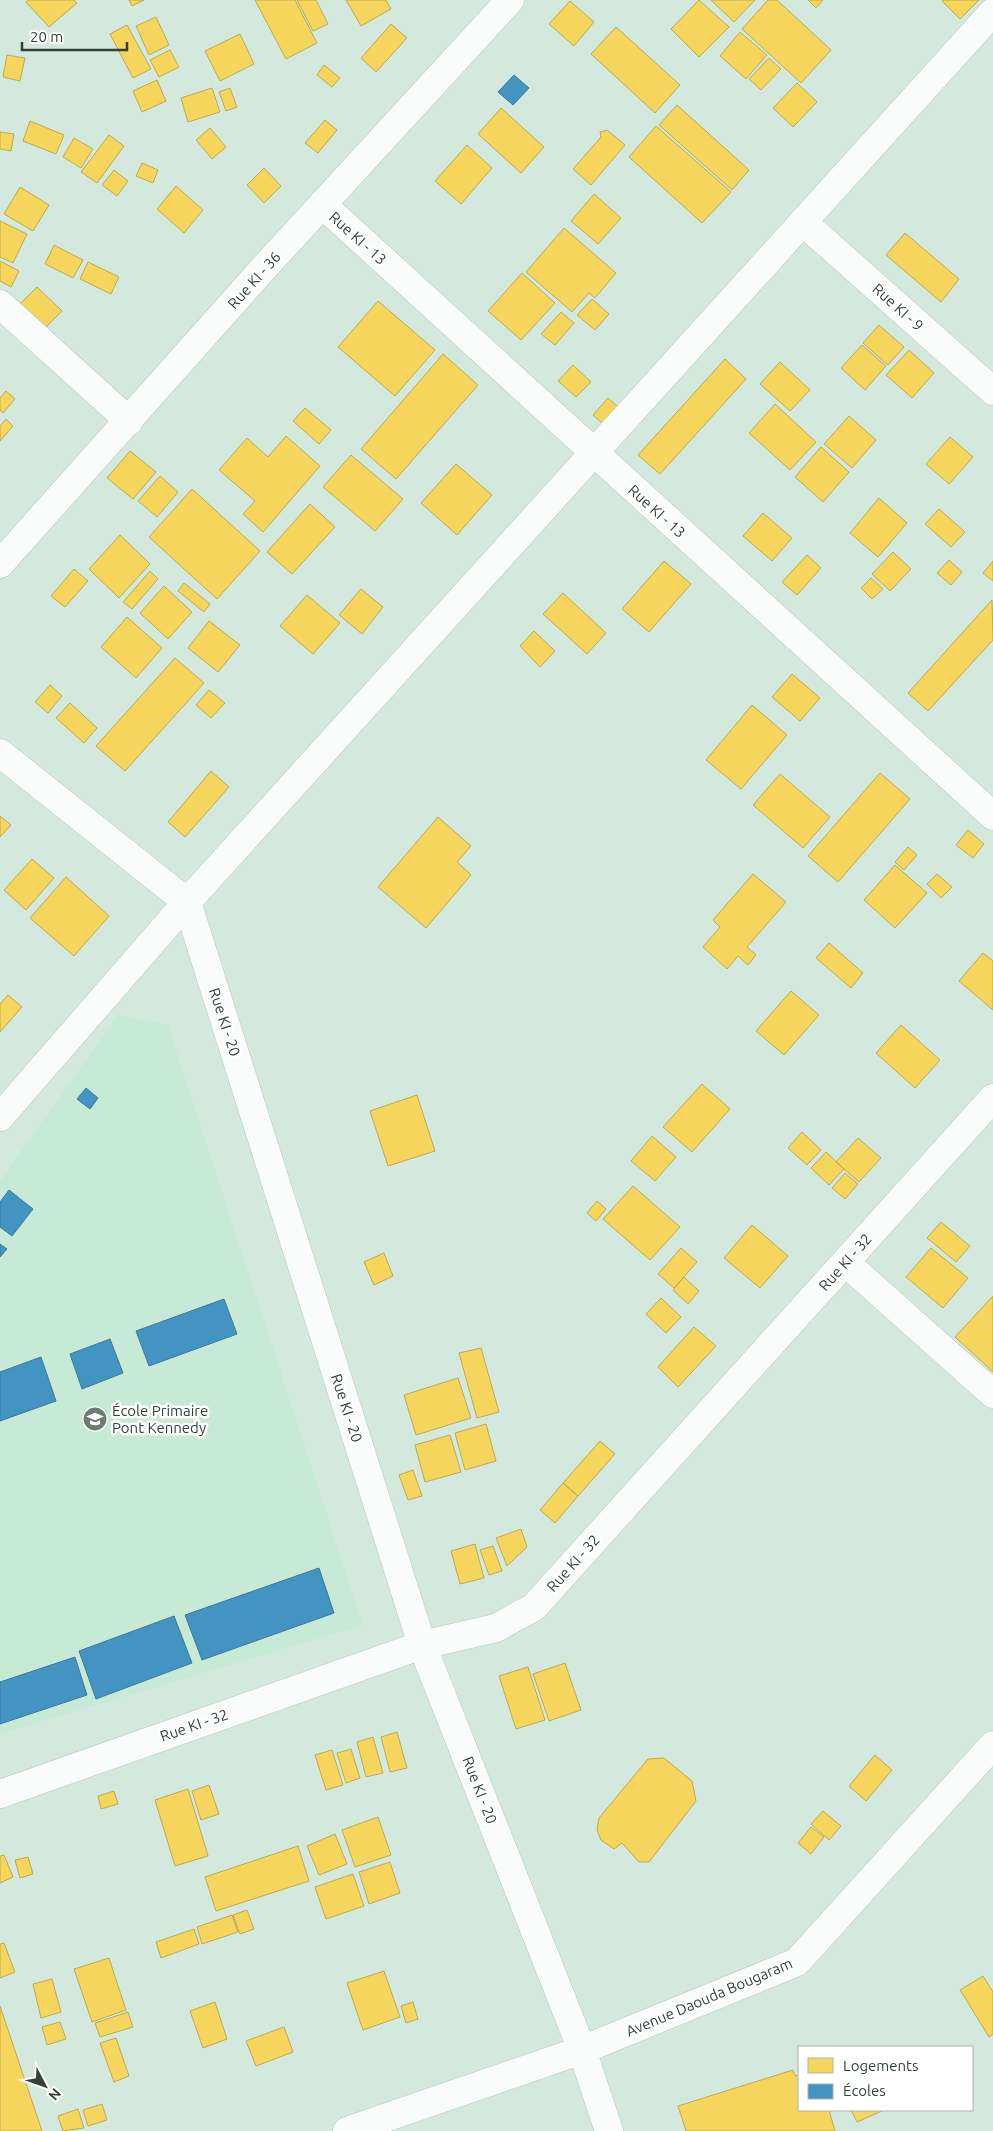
<svg xmlns="http://www.w3.org/2000/svg" width="993" height="2131" viewBox="0 0 993 2131" font-family="Ubuntu,sans-serif">
<rect width="100%" height="100%" fill="#d4e9de"/>
<path fill="#c7ead7" d="M118 1015 168 1025 363 1625 0 1734V1181Z"/>
<path fill="#f6d55c" stroke="#bba952" d="M29 0H74L77 3 49 27 26 2Z
M129 0H144L132 6Z
M255 0H295L317 43 286 59Z
M297 0H316L328 24 313 31Z
M346 0H386L391 9 361 26Z
M699 0 729 27 699 57 671 29Z
M711 0H755L734 22Z
M768 0H777L831 50 801 83 742 29Z
M808 0H823L816 8Z
M943 0H979L960 19 942 1Z
M570 1 594 22 574 46 549 24Z
M156 17 169 45 149 55 136 26Z
M391 24 407 38 376 72 361 58Z
M127 25 151 69 133 78 110 34Z
M616 27 680 85 655 113 591 54Z
M740 32 767 55 746 79 720 56Z
M240 34 254 64 220 81 205 51Z
M170 50 179 67 159 77 150 60Z
M7 55 25 58 20 81 3 77Z
M769 58 781 69 761 90 749 79Z
M324 65 340 78 332 87 317 75Z
M157 80 166 101 142 112 133 91Z
M797 83 817 102 793 127 773 108Z
M212 88 220 112 188 122 181 98Z
M230 88 237 107 226 111 219 92Z
M677 105 749 170 732 190 659 125Z
M501 108 544 147 521 173 478 134Z
M325 120 337 130 318 153 305 143Z
M30 121 64 135 56 154 23 141Z
M656 126 731 192 702 223 629 157Z
M210 128 226 147 212 159 196 140Z
M607 130 625 145 591 185 573 169 601 137 600 132Z
M0 132 14 134 11 151 0 149Z
M109 135 124 146 97 183 81 172Z
M74 138 93 149 81 168 63 157Z
M467 145 492 168 461 204 435 181Z
M142 163 158 170 153 183 136 176Z
M264 168 281 186 264 203 247 185Z
M114 170 128 181 117 196 102 185Z
M176 186 203 210 184 233 157 209Z
M20 187 49 205 33 231 4 214Z
M594 194 621 218 598 244 571 221Z
M0 221 27 234 13 263 0 257Z
M564 228 616 273 595 298 589 293 572 312 526 272Z
M905 233 959 279 941 302 886 255Z
M54 245 83 260 73 278 45 264Z
M0 261 19 271 11 287 0 281Z
M88 262 119 277 111 294 80 279Z
M522 273 555 303 521 340 488 311Z
M37 287 62 311 44 329 20 304Z
M592 299 609 314 595 330 577 315Z
M378 301 435 350 395 396 338 347Z
M561 312 574 323 555 345 541 334Z
M879 325 904 347 888 365 863 343Z
M862 345 886 366 865 390 841 368Z
M909 350 934 373 912 398 886 375Z
M443 354 478 385 396 479 361 449Z
M725 359 746 379 660 474 638 455Z
M780 362 810 390 790 411 760 384Z
M573 365 591 382 576 397 558 381Z
M6 391 15 399 3 413 0 410V398Z
M608 398 620 409 605 426 593 415Z
M775 404 816 442 790 470 749 433Z
M305 408 331 430 319 444 293 421Z
M849 416 876 440 852 468 824 444Z
M6 419 13 426 0 441V426Z
M286 436 320 466 263 532 243 514 255 501 219 470 247 438 268 457Z
M950 437 973 457 949 484 926 464Z
M821 447 849 472 823 502 795 477Z
M130 451 156 472 133 499 107 478Z
M351 455 403 499 375 531 323 487Z
M456 464 492 495 457 535 421 503Z
M160 476 178 492 157 517 138 501Z
M192 489 260 551 217 599 149 537Z
M879 498 907 523 878 557 850 533Z
M310 504 335 527 292 574 267 552Z
M939 509 965 532 951 547 925 524Z
M763 513 792 538 772 561 743 536Z
M120 535 150 564 119 598 89 569Z
M893 552 911 569 890 591 872 574Z
M807 555 821 568 797 595 782 582Z
M949 560 962 572 951 585 937 573Z
M664 561 691 584 649 632 622 609Z
M993 561V581L983 573Z
M74 569 88 581 65 607 51 596Z
M150 571 158 579 132 609 123 602Z
M871 578 883 589 872 599 861 588Z
M184 583 210 604 204 612 178 591Z
M164 586 192 612 168 639 140 613Z
M361 589 383 607 362 634 339 615Z
M563 593 606 633 587 654 543 614Z
M307 595 340 623 313 654 280 626Z
M992 600 993 640 928 711 908 693Z
M127 617 162 648 136 678 101 647Z
M209 621 240 645 218 672 188 648Z
M534 631 555 651 540 667 520 646Z
M175 658 204 683 125 771 96 746Z
M792 674 820 698 800 721 772 697Z
M50 685 62 696 48 713 35 702Z
M209 690 225 703 211 718 196 705Z
M70 703 97 728 84 743 56 718Z
M752 705 787 735 741 789 706 760Z
M211 771 229 787 185 837 168 822Z
M880 773 910 799 838 882 808 856Z
M780 774 830 817 803 848 753 805Z
M0 816 11 825 0 837Z
M438 817 471 846 457 862 471 875 426 928 378 887Z
M968 830 984 844 973 858 956 845Z
M908 847 917 855 904 870 895 862Z
M32 859 54 878 26 910 4 890Z
M895 865 927 893 895 928 864 900Z
M753 874 786 902 747 947 756 955 748 965 738 956 727 969 703 947 720 927 713 920Z
M937 874 952 887 941 898 927 884Z
M66 877 109 916 74 956 30 918Z
M829 943 863 973 851 988 816 958Z
M983 953 993 961V1010L959 981Z
M791 991 819 1015 784 1055 756 1031Z
M8 995 22 1007 0 1032V1004Z
M901 1025 940 1060 915 1088 876 1053Z
M702 1084 730 1109 692 1152 663 1127Z
M417 1095 435 1151 388 1166 370 1111Z
M802 1132 821 1150 807 1165 788 1148Z
M652 1136 676 1157 655 1181 631 1161Z
M858 1138 881 1158 859 1182 836 1162Z
M826 1152 844 1169 829 1185 811 1168Z
M845 1173 858 1184 845 1199 832 1188Z
M633 1186 680 1227 650 1260 603 1219Z
M597 1201 606 1209 596 1221 587 1213Z
M941 1222 970 1246 956 1262 927 1238Z
M752 1225 788 1256 760 1288 724 1258Z
M681 1248 697 1262 674 1288 658 1274Z
M931 1248 968 1278 943 1308 906 1277Z
M384 1253 393 1276 374 1285 364 1262Z
M684 1277 699 1291 688 1304 673 1290Z
M993 1296V1372L955 1337Z
M661 1298 681 1317 666 1333 646 1314Z
M694 1327 716 1346 678 1387 658 1367Z
M481 1348 499 1412 477 1418 459 1353Z
M458 1378 471 1418 416 1435 404 1395Z
M486 1424 496 1461 465 1470 455 1433Z
M450 1435 461 1472 425 1482 415 1445Z
M600 1441 615 1454 578 1496 563 1483Z
M413 1470 422 1496 408 1500 399 1475Z
M563 1483 578 1496 555 1523 540 1510Z
M521 1529 527 1547 507 1566 496 1538Z
M475 1544 484 1578 460 1584 451 1551Z
M493 1546 502 1571 489 1575 480 1550Z
M565 1663 581 1710 549 1721 533 1674Z
M528 1667 545 1720 516 1729 499 1676Z
M397 1732 407 1768 390 1772 381 1737Z
M373 1737 383 1773 366 1777 357 1742Z
M351 1749 360 1778 346 1783 337 1753Z
M332 1750 343 1785 326 1790 315 1755Z
M875 1755 892 1770 866 1801 849 1786Z
M664 1758 692 1781 696 1801 649 1862H639L622 1843 614 1849 601 1840 597 1830 599 1818 648 1759Z
M209 1785 219 1814 201 1820 192 1791Z
M188 1789 208 1856 175 1866 155 1800Z
M114 1791 118 1804 101 1809 98 1796Z
M823 1811 841 1826 829 1840 811 1824Z
M378 1817 391 1855 355 1867 342 1830Z
M811 1827 824 1837 811 1854 798 1843Z
M335 1834 347 1864 319 1875 307 1846Z
M298 1846 309 1881 216 1911 205 1877Z
M4 1855 13 1877 0 1883V1856Z
M28 1857 33 1874 20 1878 15 1860Z
M390 1862 400 1893 369 1904 359 1872Z
M353 1874 364 1906 326 1919 315 1887Z
M247 1910 254 1929 240 1934 233 1915Z
M232 1915 238 1932 202 1944 197 1927Z
M194 1929 199 1944 161 1958 156 1942Z
M4 1943 15 1972 0 1978V1944Z
M109 1958 126 2010 92 2022 74 1969Z
M384 1971 400 2017 363 2030 347 1983Z
M983 1976 993 1992V2034L989 2037 960 1990Z
M52 1979 61 2012 41 2018 33 1984Z
M215 2002 227 2039 203 2048 190 2011Z
M413 2002 418 2019 406 2023 401 2006Z
M0 2006 42 2131H0Z
M128 2012 133 2027 100 2037 95 2023Z
M60 2022 66 2039 47 2045 42 2027Z
M284 2027 293 2052 256 2066 246 2041Z
M116 2038 129 2076 114 2082 100 2043Z
M793 2070 795 2076 799 2075V2110H829L835 2131H686L678 2106Z
M102 2104 107 2120 88 2126 83 2110Z
M78 2109 84 2128 63 2131 58 2116Z
M851 2110H884L857 2122Z"/>
<path fill="#4393c3" stroke="#3e7a9a" d="M514 75 529 88 513 105 498 92Z
M86 1088 98 1098 90 1109 77 1099Z
M9 1190 33 1209 12 1236 0 1227V1202Z
M0 1244 7 1249 0 1257Z
M224 1299 237 1334 149 1366 136 1331Z
M110 1339 123 1373 82 1389 70 1354Z
M41 1357 56 1401 0 1421V1372Z
M319 1568 334 1613 202 1660 185 1615Z
M174 1616 192 1663 96 1699 79 1651Z
M75 1657 87 1695 0 1724V1682Z"/>
<g fill="none" stroke-linecap="round" stroke-linejoin="round">
<defs>
<path id="minor" d="M323 205 993 816
M803 222 993 391
M0 304 129 421
M0 564 262 270 510 0
M0 753 187 902 422 1645 582 2050 609 2131
M0 1117 187 902 993 12
M845 1262 993 1394
M0 1794 422 1645 496 1628 534 1607 993 1098
M347 2131 582 2050 797 1962 993 1745"/>
</defs>
<use href="#minor" stroke="#b6c6be" stroke-width="29"/>
<use href="#minor" stroke="#f9fcfa" stroke-width="28"/>
</g>
<defs>
<symbol id="school-disc" viewBox="-11 -11 22 22"><circle r="9.5" fill="#6b7c73" stroke="#fff"/><path d="M0-5L7-2L0 1L-7-2ZM-4 1L0 2.5L4 1V4Q0 6-4 4Z" fill="#fff"/></symbol>
</defs>
<g fill-rule="evenodd">
<use href="#school-disc" x="81" y="1405" width="28" height="28"/>
</g>
<g text-anchor="middle" dominant-baseline="central" stroke-width="5" stroke-linejoin="round" paint-order="stroke">
<g font-size="15" fill="#324139" stroke="#fff">
<text transform="translate(358 238) rotate(42)">Rue KI - 13</text>
<text transform="translate(254 280) rotate(-48)">Rue KI - 36</text>
<text transform="translate(898 307) rotate(42)">Rue KI - 9</text>
<text transform="translate(657 511) rotate(42)">Rue KI - 13</text>
<text transform="translate(225 1022) rotate(72)">Rue KI - 20</text>
<text transform="translate(845 1262) rotate(-48)">Rue KI - 32</text>
<text transform="translate(347 1408) rotate(72)">Rue KI - 20</text>
<text transform="translate(573 1563) rotate(-48)">Rue KI - 32</text>
<text transform="translate(194 1725) rotate(-19)">Rue KI - 32</text>
<text transform="translate(480 1790) rotate(69)">Rue KI - 20</text>
<text transform="translate(709 1997) rotate(-23)">Avenue Daouda Bougaram</text>
</g>
<g font-size="15" fill="#324139" stroke="#fff" text-anchor="start">
<text x="112" y="1410">École Primaire<tspan x="112" dy="17">Pont Kennedy</tspan></text>
</g>
</g>
<rect x="798" y="2046" width="175" height="65" fill="#ffffff" stroke="#adb3b0"/>
<rect x="808" y="2058" width="25" height="15" fill="#f6d55c" stroke="#adb3b0"/>
<text x="843" y="2071" font-size="15" fill="#324139">Logements</text>
<rect x="808" y="2084" width="25" height="15" fill="#4393c3" stroke="#adb3b0"/>
<text x="843" y="2096" font-size="15" fill="#324139">Écoles</text>
<g transform="translate(45 2086) rotate(131)" stroke="#ffffff" stroke-width="4" paint-order="stroke">
<path d="M0-4L9 19L0 12L-9 19Z" fill="#324139"/>
<text y="-8" font-size="14" font-weight="bold" text-anchor="middle" fill="#324139">N</text>
</g>
<path d="M22 42v8h105v-8" fill="none" stroke="#324139" stroke-width="2.5"/>
<text x="30" y="42" font-size="15" fill="#324139" stroke="#ffffff" stroke-width="4" paint-order="stroke">20 m</text>
</svg>
